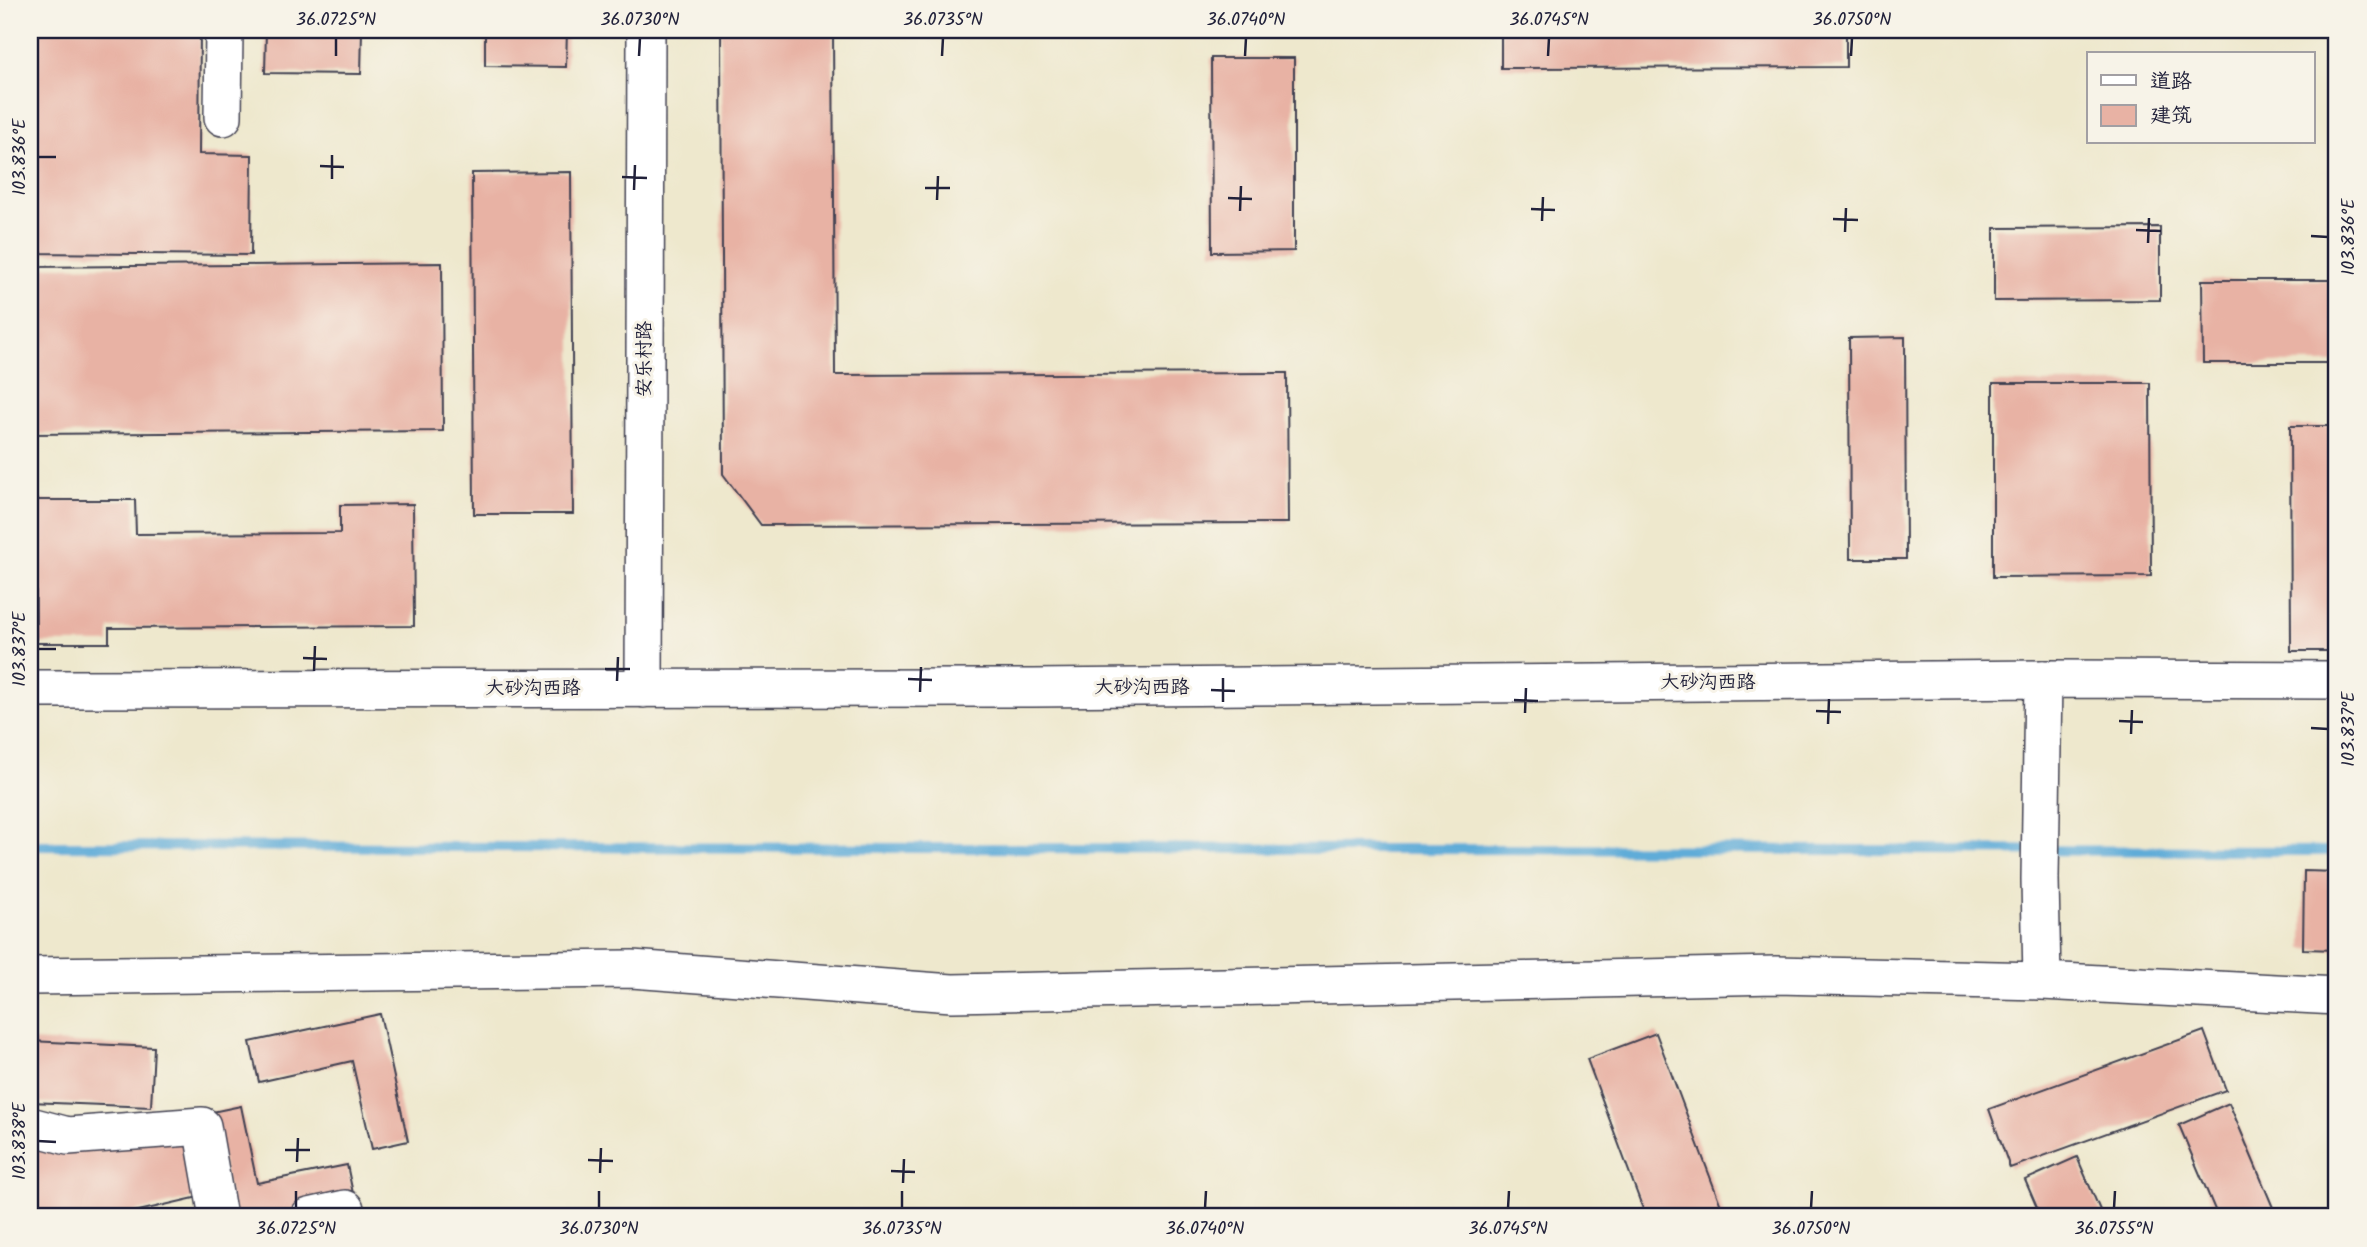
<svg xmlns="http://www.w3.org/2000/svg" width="2367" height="1247" viewBox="0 0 2367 1247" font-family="Kalam,'LXGW WenKai TC',sans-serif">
<rect width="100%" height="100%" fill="#f7f3e8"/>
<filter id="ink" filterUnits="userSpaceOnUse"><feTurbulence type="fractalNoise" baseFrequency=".0143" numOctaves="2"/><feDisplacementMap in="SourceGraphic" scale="14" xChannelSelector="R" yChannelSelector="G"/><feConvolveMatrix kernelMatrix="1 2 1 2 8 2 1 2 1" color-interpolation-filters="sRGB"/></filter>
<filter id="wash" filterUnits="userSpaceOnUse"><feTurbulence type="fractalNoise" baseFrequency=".00686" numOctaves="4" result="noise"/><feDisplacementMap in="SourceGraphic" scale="28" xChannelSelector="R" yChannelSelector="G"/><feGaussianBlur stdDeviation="1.57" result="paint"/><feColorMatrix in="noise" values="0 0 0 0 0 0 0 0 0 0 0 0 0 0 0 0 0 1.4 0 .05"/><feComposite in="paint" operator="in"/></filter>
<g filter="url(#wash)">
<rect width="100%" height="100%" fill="#eee8cd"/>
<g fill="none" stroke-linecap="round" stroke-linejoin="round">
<path stroke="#5eacd8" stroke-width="10" d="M30 846 2337 851"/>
</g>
<g id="blocks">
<path fill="#e8b2a4" d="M30 30H200L199 154 252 155 251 255 30 253Z
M266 30H362L361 74 265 73Z
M485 30H567L566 67 485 66Z
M721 30H833L835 375 1287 373 1288 523 761 525 723 474Z
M1501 30H1846V67L1501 68Z
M1211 58H1294V251L1212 252Z
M571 172 573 514H474L472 173Z
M2160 227V300L1994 301V228Z
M442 263 443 431 30 434V267Z
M2202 280H2337V363H2203Z
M1905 337 1906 559H1850L1849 338Z
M1993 383H2150L2151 576 1993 577Z
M2290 426H2337V651H2291Z
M35 500H135L136 534 340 533V505L413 504 414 626 109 628V643H36Z
M2304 871 2337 872V950L2303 949Z
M380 1014 408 1141 372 1149 352 1061 259 1082 250 1042Z
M2204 1031 2226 1090 2010 1168 1989 1109Z
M1656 1033 1724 1214 1715 1217H1646L1587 1059Z
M30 1041 154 1047 151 1107 30 1102Z
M2229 1103 2277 1217H2218L2179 1125Z
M241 1106 257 1183 347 1165 354 1198 259 1217H234L212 1112Z
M191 1134 203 1196 113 1217H30V1137Z
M2077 1157 2103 1217H2041L2025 1180Z"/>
</g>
</g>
<g filter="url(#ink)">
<use href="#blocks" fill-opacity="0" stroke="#414051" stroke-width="2"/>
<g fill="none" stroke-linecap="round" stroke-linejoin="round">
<defs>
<path id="minor" d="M223 117 224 30
M30 689 1033 688 2043 679 2337 680
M644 689 646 30
M30 976 632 969 952 993 1776 975 2042 981 2337 996
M2042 981 2040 879 2043 679
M30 1126 68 1136 202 1126 218 1217
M309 1217 345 1209 347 1217"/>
</defs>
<use href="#minor" stroke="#414051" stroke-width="40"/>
<use href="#minor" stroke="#fff" stroke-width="37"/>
</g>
</g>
<path fill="none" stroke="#22223b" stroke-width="2.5" d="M336 56V38M639 56 640 38M942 56 943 38M1245 56 1246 38M1548 56 1549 38M1851 56 1852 38M38 157H56M320 166 344 167M622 177 647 178M332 179V155M925 188H950M634 190 635 165M1228 198 1252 199M937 200 938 176M1531 209 1555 210M1240 211 1241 186M1833 219 1858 220M1542 221 1543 197M2136 230 2161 231M1845 232 1846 208M2311 236 2328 237M2148 243 2149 218M38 649H56M303 658 327 659M605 669H630M314 671 315 646M908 679 932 680M617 681 618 657M1211 690 1235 691M920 692 921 667M1514 700 1538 701M1223 702V678M1816 711 1841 712M1525 713 1526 688M2119 721 2143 722M1828 724 1829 699M2311 728 2328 729M2131 734 2132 710M38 1141 56 1142M285 1150H310M588 1160 613 1161M297 1162 298 1138M891 1171 915 1172M600 1173 601 1148M903 1183 904 1159M296 1208V1191M599 1208V1191M902 1208V1191M1205 1208 1206 1191M1508 1208 1509 1191M1811 1208 1812 1191M2114 1208 2115 1191"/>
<g text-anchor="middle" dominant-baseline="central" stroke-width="6" stroke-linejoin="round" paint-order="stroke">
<g font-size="19" fill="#22223b" stroke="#f7f3e8">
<text transform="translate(645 359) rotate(-90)">安乐村路</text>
<text x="1708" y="683">大砂沟西路</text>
<text x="1142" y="688">大砂沟西路</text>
<text x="533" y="689">大砂沟西路</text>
</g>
</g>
<rect width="2367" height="1247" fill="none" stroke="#f7f3e8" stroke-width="77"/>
<rect x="2087" y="52" width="228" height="91" fill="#f7f3e8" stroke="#a29fa3" stroke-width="2"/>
<rect x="2101" y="75" width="35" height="10" fill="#ffffff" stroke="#a29fa3" stroke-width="2"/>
<text x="2150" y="88" font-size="21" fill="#22223b">道路</text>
<rect x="2101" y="105" width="35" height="21" fill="#e8b2a4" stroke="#a29fa3" stroke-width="2"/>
<text x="2150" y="122" font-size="21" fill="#22223b">建筑</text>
<rect x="38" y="38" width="2290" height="1170" fill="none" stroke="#22223b" stroke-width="2.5"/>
<g font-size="18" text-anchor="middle" fill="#22223b">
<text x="336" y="25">36.0725°N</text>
<text x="640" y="25">36.0730°N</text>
<text x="943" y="25">36.0735°N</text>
<text x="1246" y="25">36.0740°N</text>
<text x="1549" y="25">36.0745°N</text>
<text x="1852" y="25">36.0750°N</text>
<text transform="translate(19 157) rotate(-90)" y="6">103.836°E</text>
<text transform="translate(2348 237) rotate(-90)" y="6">103.836°E</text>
<text transform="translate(19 649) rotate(-90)" y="6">103.837°E</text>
<text transform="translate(2348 729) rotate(-90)" y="6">103.837°E</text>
<text transform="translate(19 1141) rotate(-90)" y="6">103.838°E</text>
<text x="296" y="1234">36.0725°N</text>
<text x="599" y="1234">36.0730°N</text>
<text x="902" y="1234">36.0735°N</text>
<text x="1205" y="1234">36.0740°N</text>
<text x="1508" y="1234">36.0745°N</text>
<text x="1811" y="1234">36.0750°N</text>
<text x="2114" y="1234">36.0755°N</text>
</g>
</svg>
